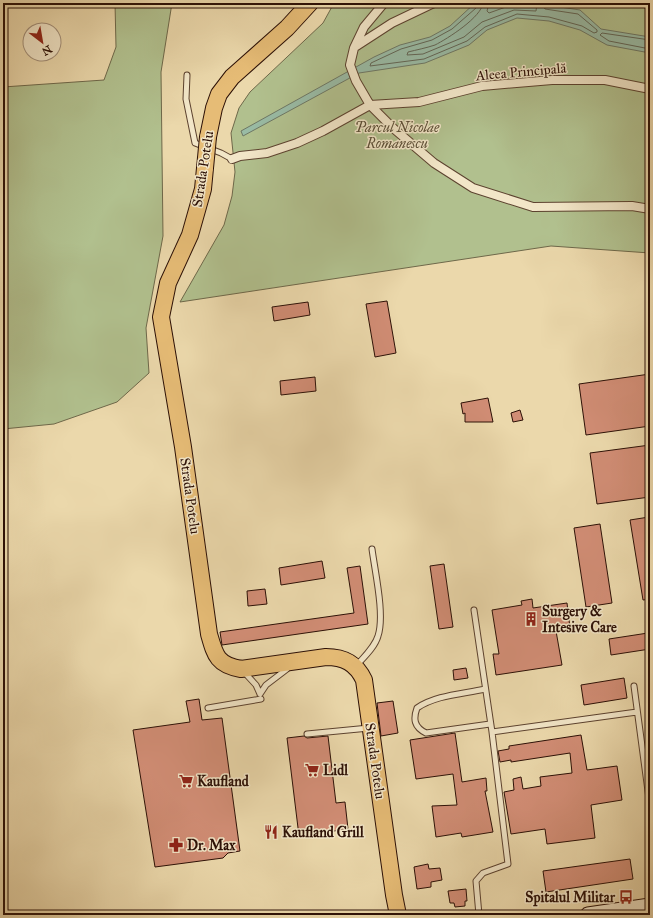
<svg xmlns="http://www.w3.org/2000/svg" width="653" height="918" viewBox="0 0 653 918" font-family="'IM FELL Great Primer',serif">
<rect width="100%" height="100%" fill="#ebd8ab"/>
<filter id="stains"><feTurbulence type="fractalNoise" baseFrequency=".005" numOctaves="4"/><feColorMatrix values="0 0 0 0 .2 0 0 0 0 .09 0 0 0 0 .02 0 0 0 .5 -.17"/></filter>
<radialGradient id="worn" r=".72"><stop offset=".6" stop-color="#630" stop-opacity="0"/><stop offset="1" stop-color="#630" stop-opacity=".3"/></radialGradient>
<path fill="#b1c08e" stroke="#6e684a" d="M115 3H172L161 72 163 236 146 328 149 373 117 402 54 424 3 429V87L104 80 116 47Z
M334 3H650V253L551 246 180 302 224 225 232 196 235 172 231 133 239 108 250 92 323 23Z"/>
<path fill="#99bba5" stroke="#6d7765" d="M475 3H534L580 10 601 29 650 37V53L607 45 580 30 549 21 517 18 487 30 469 45 425 63 359 73 243 136 241 131 374 57 400 45 430 37 450 26Z"/>
<g fill="none" stroke-linecap="round" stroke-linejoin="round">
<path stroke="#626656" stroke-width="1" d="M478 3 476 8 452 29 432 40 401 49 371 63 370 66 424 59 467 41 485 27 517 14 549 17 582 26 594 33 597 32V30L578 14 545 9 542 3
M483 3C482 17 447 39 435 45 426 48 416 50 408 52L407 55 423 54 464 37 482 22 514 10 536 11 537 3
M489 3 487 11 489 13 517 3
M650 40 602 33 600 35 609 41 650 49"/>
</g>
<path fill="#d18d75" stroke="#2c1006" d="M387 301 396 353 375 357 366 304Z
M308 302 310 315 274 321 272 307Z
M650 374V426L586 435 579 384Z
M315 377 316 391 281 395 280 381Z
M488 398 493 422H465V413L463 414 461 403Z
M520 410 523 420 513 422 511 413Z
M650 445V497L597 504 590 453Z
M649 517 650 599 643 600 630 520Z
M600 524 612 603 586 607 574 528Z
M322 561 325 578 281 585 279 568Z
M444 564 453 627 439 629 430 566Z
M360 566 368 624 222 645 220 632 354 613 347 568Z
M265 589 267 604 248 606 247 591Z
M532 599 533 608 567 603 570 628 556 631 562 665 496 675 493 654H499L492 610 522 605 521 601Z
M648 633 650 634V649L611 655 609 639Z
M466 668 468 678 454 680 453 670Z
M624 678 627 698 584 705 581 685Z
M199 699 202 720 222 718 240 851 228 853 223 858 155 867 133 730 190 722 186 701Z
M393 701 398 733 381 736 377 703Z
M455 733 462 782 486 778 487 791H485L493 832 462 837 461 833 436 837 432 806 457 805 453 774 416 779 410 740Z
M581 735 587 770 617 766 622 800 591 805 595 838 547 844 545 829 511 834 504 792 514 790 513 779 521 777 523 789 541 786 540 777 572 773 570 753 511 762V760L500 762 498 751 509 749V746Z
M304 736 307 738 328 736 336 803 345 802 348 829 299 836 287 738Z
M630 859 633 879 546 892 543 871Z
M428 864 429 869 440 868 442 880 431 882V887L417 889 414 867Z
M466 889 467 901H465V906L455 907 454 903H450L448 891Z"/>
<g fill="none" stroke-linecap="round" stroke-linejoin="round">
<defs>
<path id="service" d="M187 75 186 99 195 143 221 153 232 159
M474 610 492 732 508 864 483 873 476 881 479 915
M356 666C364 657 375 647 378 636 385 615 375 572 372 549
M244 672 256 685 260 694
M634 686 650 806
M485 689C463 694 436 695 417 708 413 719 414 727 426 733L490 724
M260 694 266 685 287 669
M208 708 261 699
M492 732 637 712
M307 734 369 728"/>
<path id="pedestrian" d="M384 3 364 27 354 48 350 65 356 81 370 105 393 128 434 163 473 188 533 207 632 206 650 209
M645 3 650 5
M355 47 392 23 434 3
M232 159 240 156 267 153 297 143 323 131 370 105 419 102 482 86 552 80H605L650 89"/>
<path id="secondary" d="M588 915 650 906"/>
<path id="primary" d="M208 137 214 108 219 94 232 77 287 28 310 3
M205 168 203 189 190 235 168 283 161 317 183 447 209 634C215 655 217 665 241 669L326 657C344 657 356 663 364 680L394 895 398 915"/>
</defs>
<use href="#service" stroke="#5c422f" stroke-width="7"/>
<use href="#pedestrian" stroke="#5c422f" stroke-width="10"/>
<use href="#secondary" stroke="#2c1006" stroke-width="17"/>
<use href="#primary" stroke="#2c1006" stroke-width="18"/>
<use href="#service" stroke="#f2e6c8" stroke-width="5"/>
<use href="#pedestrian" stroke="#f2e6c8" stroke-width="8"/>
<use href="#secondary" stroke="#f2e6c8" stroke-width="15"/>
<use href="#primary" stroke="#e6bc76" stroke-width="16"/>
<defs>
<path id="primary-bridge" d="M205 168 208 137"/>
</defs>
<use href="#primary-bridge" stroke="#2c1006" stroke-width="18" stroke-linecap="butt"/>
<use href="#primary-bridge" stroke="#e6bc76" stroke-width="16"/>
</g>
<defs>
<symbol id="building-bare" viewBox="-9 -9 18 18"><path d="M-4-6H4V6H1V3H-1V6H-4ZM-2.5-4.3h1.7v1.8h-1.7ZM.8-4.3h1.7v1.8H.8ZM-2.5-1h1.7V.8h-1.7ZM.8-1h1.7V.8H.8Z" fill="#8f2418" stroke="#f2e6c8" stroke-width="2.5" paint-order="stroke"/></symbol>
<symbol id="supermarket-bare" viewBox="-9 -9 18 18"><path d="M-6-5.5h2.5l.6 2H6L4.5 2H-2.5L-4.4-4H-6ZM-1.5 3.2a1.3 1.3 0 1 0 .1 0ZM3 3.2a1.3 1.3 0 1 0 .1 0Z" fill="#8f2418" stroke="#f2e6c8" stroke-width="2.5" paint-order="stroke"/></symbol>
<symbol id="restaurant-bare" viewBox="-9 -9 18 18"><path d="M-5-6h1v4h1v-4h1v4h1v-4h1v5L-1.5 .5V6h-2V.5L-5-1ZM5-6V6H3V1.5H1.5Q1.5-4 5-6Z" fill="#8f2418" stroke="#f2e6c8" stroke-width="2.5" paint-order="stroke"/></symbol>
<symbol id="pharmacy-bare" viewBox="-9 -9 18 18"><path d="M-2-6h4v4h4v4h-4v4h-4v-4h-4v-4h4Z" fill="#8f2418" stroke="#f2e6c8" stroke-width="2.5" paint-order="stroke"/></symbol>
<symbol id="bus-bare" viewBox="-9 -9 18 18"><path d="M-5-6H5V4H4V6H2V4H-2V6H-4V4H-5ZM-3.5-4V0h7V-4ZM-3.5 1.2v1.5H-2V1.2ZM2 1.2v1.5H3.5V1.2Z" fill="#8f2418" stroke="#f2e6c8" stroke-width="2.5" paint-order="stroke"/></symbol>
</defs>
<g fill-rule="evenodd">
<use href="#building-bare" x="521" y="609" width="20" height="20"/>
<use href="#supermarket-bare" x="302" y="760" width="20" height="20"/>
<use href="#supermarket-bare" x="176" y="771" width="20" height="20"/>
<use href="#restaurant-bare" x="261" y="822" width="20" height="20"/>
<use href="#pharmacy-bare" x="166" y="835" width="20" height="20"/>
<use href="#bus-bare" x="616" y="887" width="20" height="20"/>
</g>
<g text-anchor="middle" dominant-baseline="central" stroke-width="3" stroke-linejoin="round" paint-order="stroke">
<g font-size="14" fill="#2c1006" stroke="#f2e6c8">
<text transform="translate(521 72) rotate(-5)">Aleea Principală</text>
<text transform="translate(203 169) rotate(-81)">Strada Potelu</text>
<text transform="translate(190 496) rotate(82)">Strada Potelu</text>
<text transform="translate(375 761) rotate(82)">Strada Potelu</text>
</g>
<g font-size="14" font-style="italic" fill="#5b4e36" stroke="#f2e6c8">
<text x="397" y="127">Parcul Nicolae<tspan x="397" dy="16">Romanescu</tspan></text>
</g>
<g font-size="14" font-weight="bold" fill="#2c1006" stroke="#f2e6c8" text-anchor="start">
<text x="542" y="611">Surgery &amp;<tspan x="542" dy="16">Intesive Care</tspan></text>
<text x="323" y="770">Lidl</text>
<text x="197" y="781">Kaufland</text>
<text x="282" y="832">Kaufland Grill</text>
<text x="187" y="845">Dr. Max</text>
<text x="615" y="897" text-anchor="end">Spitalul Militar</text>
</g>
</g>
<rect width="653" height="918" fill="none" stroke="#ebd8ab" stroke-width="16"/>
<rect x="4" y="4" width="645" height="910" fill="none" stroke="#2c1006" stroke-width="2"/>
<rect x="8" y="8" width="637" height="902" fill="none" stroke="#2c1006"/>
<g transform="translate(42 42) rotate(149)"><circle r="19" fill="#f2e6c8" stroke="#a3907a"/>
<path d="M0-3L7 15L0 10L-7 15Z" fill="#8f2418"/>
<text y="-6" font-size="11" font-weight="bold" text-anchor="middle" fill="#2c1006">N</text>
</g>
<rect width="100%" height="100%" filter="url(#stains)"/>
<rect width="100%" height="100%" fill="url(#worn)"/>
</svg>
